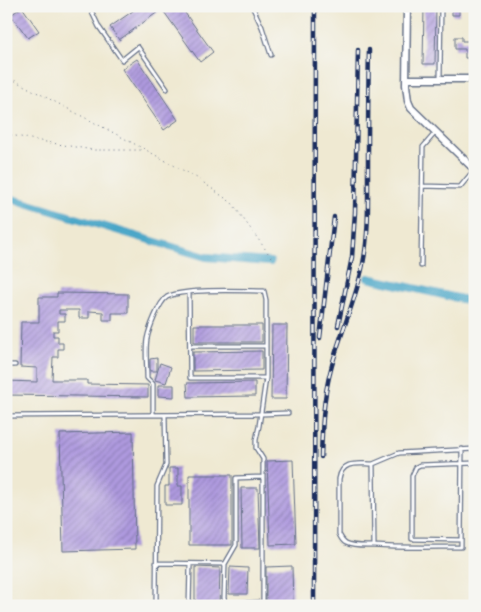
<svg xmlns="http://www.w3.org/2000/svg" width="481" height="612" viewBox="0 0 481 612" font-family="'Balsamiq Sans',sans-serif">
<defs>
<pattern id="building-hatch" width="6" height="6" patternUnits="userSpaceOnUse" patternTransform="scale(1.25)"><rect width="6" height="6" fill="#af9adf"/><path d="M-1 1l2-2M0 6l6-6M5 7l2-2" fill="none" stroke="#8e7eb8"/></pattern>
</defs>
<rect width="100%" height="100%" fill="#f6f6f2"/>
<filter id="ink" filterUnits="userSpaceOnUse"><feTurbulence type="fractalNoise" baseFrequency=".02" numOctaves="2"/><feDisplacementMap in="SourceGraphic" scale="10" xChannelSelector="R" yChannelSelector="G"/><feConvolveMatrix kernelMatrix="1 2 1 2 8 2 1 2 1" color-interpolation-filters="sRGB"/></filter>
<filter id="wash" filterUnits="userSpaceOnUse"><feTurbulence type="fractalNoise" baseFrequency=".0096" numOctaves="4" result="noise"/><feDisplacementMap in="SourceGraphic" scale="20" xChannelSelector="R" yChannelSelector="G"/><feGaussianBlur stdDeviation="1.12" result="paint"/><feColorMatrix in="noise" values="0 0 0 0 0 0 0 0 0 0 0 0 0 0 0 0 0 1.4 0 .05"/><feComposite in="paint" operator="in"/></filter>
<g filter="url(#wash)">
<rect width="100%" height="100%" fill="#efe9d2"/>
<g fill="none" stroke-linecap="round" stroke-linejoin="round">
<path stroke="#48a6c7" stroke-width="8" d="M6 197 206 257 270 262
M368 278 475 302"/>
</g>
<g id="blocks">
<path fill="url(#building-hatch)" d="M140 6H180L213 52 200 62 162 9 119 40 110 27Z
M424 6H436L435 64H423Z
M452 6H459V15H452Z
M22 7 39 31 28 38 11 15Z
M455 37H462V41H473V58H465V49H455Z
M137 59 178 120 164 130 122 69Z
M57 293 128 294V313H112V320H103V312L89 311V318H79V310H59V314H65V321H58V331H53V336H58V343H63V349H58V357H53L52 380H87V384L148 385V397L6 395V381L37 382V368L20 367 21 322H39V297H57Z
M194 325H262V342H194Z
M272 325H287L286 399H271Z
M262 351V370L193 371V352Z
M157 358V371H150V359Z
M160 363 171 367 166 383 155 380Z
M255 382V396L188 397 187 383Z
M158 385H174V397L158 396Z
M133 432 135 549 63 551 60 434Z
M293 460 296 544 270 545 267 461Z
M169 468H178V486H182V505H165V486H169Z
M189 475H232V545H189Z
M241 488H258L260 548H242Z
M292 566 293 606H266V567Z
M195 567 220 568 219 606H195Z
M230 567 248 568 247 594H229Z
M259 600V606H242L241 601Z"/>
</g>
</g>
<g filter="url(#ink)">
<use href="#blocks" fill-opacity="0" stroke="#657087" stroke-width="1"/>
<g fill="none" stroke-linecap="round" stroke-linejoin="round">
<defs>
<path id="lane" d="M89 6 99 27 122 60 138 47 167 89
M252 6 262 27 271 55
M440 78 441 6
M472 80V88L475 91
M422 186 460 187 474 170
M421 266 423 147 436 132
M189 292 190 378H266
M190 346H266
M6 365H15
M153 415V384L147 378C147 365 145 351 147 339 149 329 159 302 167 297 183 288 242 291 264 291L266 300V378L259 426 256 440V448L263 459V606
M6 416 261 414 288 413
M373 464 399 453 475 449
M461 540 412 539V476L416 467 420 465 475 463
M374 546 373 464C358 464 342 460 339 479V534C341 538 342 541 346 543 354 547 365 546 374 546 403 548 432 547 461 547L462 449
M156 563 225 564 224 598 226 606
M225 564 236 545V478L263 477
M156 606 157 486 166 465 165 415
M189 606 190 564"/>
<path id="street" d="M407 6 406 85 408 101 411 108 475 170
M406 79H475"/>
</defs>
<use href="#lane" stroke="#657087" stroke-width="5.5"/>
<use href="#street" stroke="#657087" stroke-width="9"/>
<path stroke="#657087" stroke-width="1" stroke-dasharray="1 4" stroke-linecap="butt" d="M6 76 146 150 197 178 232 203 271 257
M6 134 40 141 93 150H144"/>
<use href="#lane" stroke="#fff" stroke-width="3"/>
<use href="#street" stroke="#fff" stroke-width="6"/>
<defs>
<path id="rail" d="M338 326 352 257 355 212 358 50
M320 338 334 217
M321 457C322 428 323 398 331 369 340 334 356 300 363 264 369 234 368 203 368 173 368 132 368 91 369 50
M314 606 315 6"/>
</defs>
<use href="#rail" stroke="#1b2f5e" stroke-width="4.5"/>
<use href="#rail" stroke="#f6f6f2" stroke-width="2.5" stroke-dasharray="8" stroke-linecap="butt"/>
</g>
</g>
<rect width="481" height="612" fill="none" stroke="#f6f6f2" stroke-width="25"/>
</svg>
